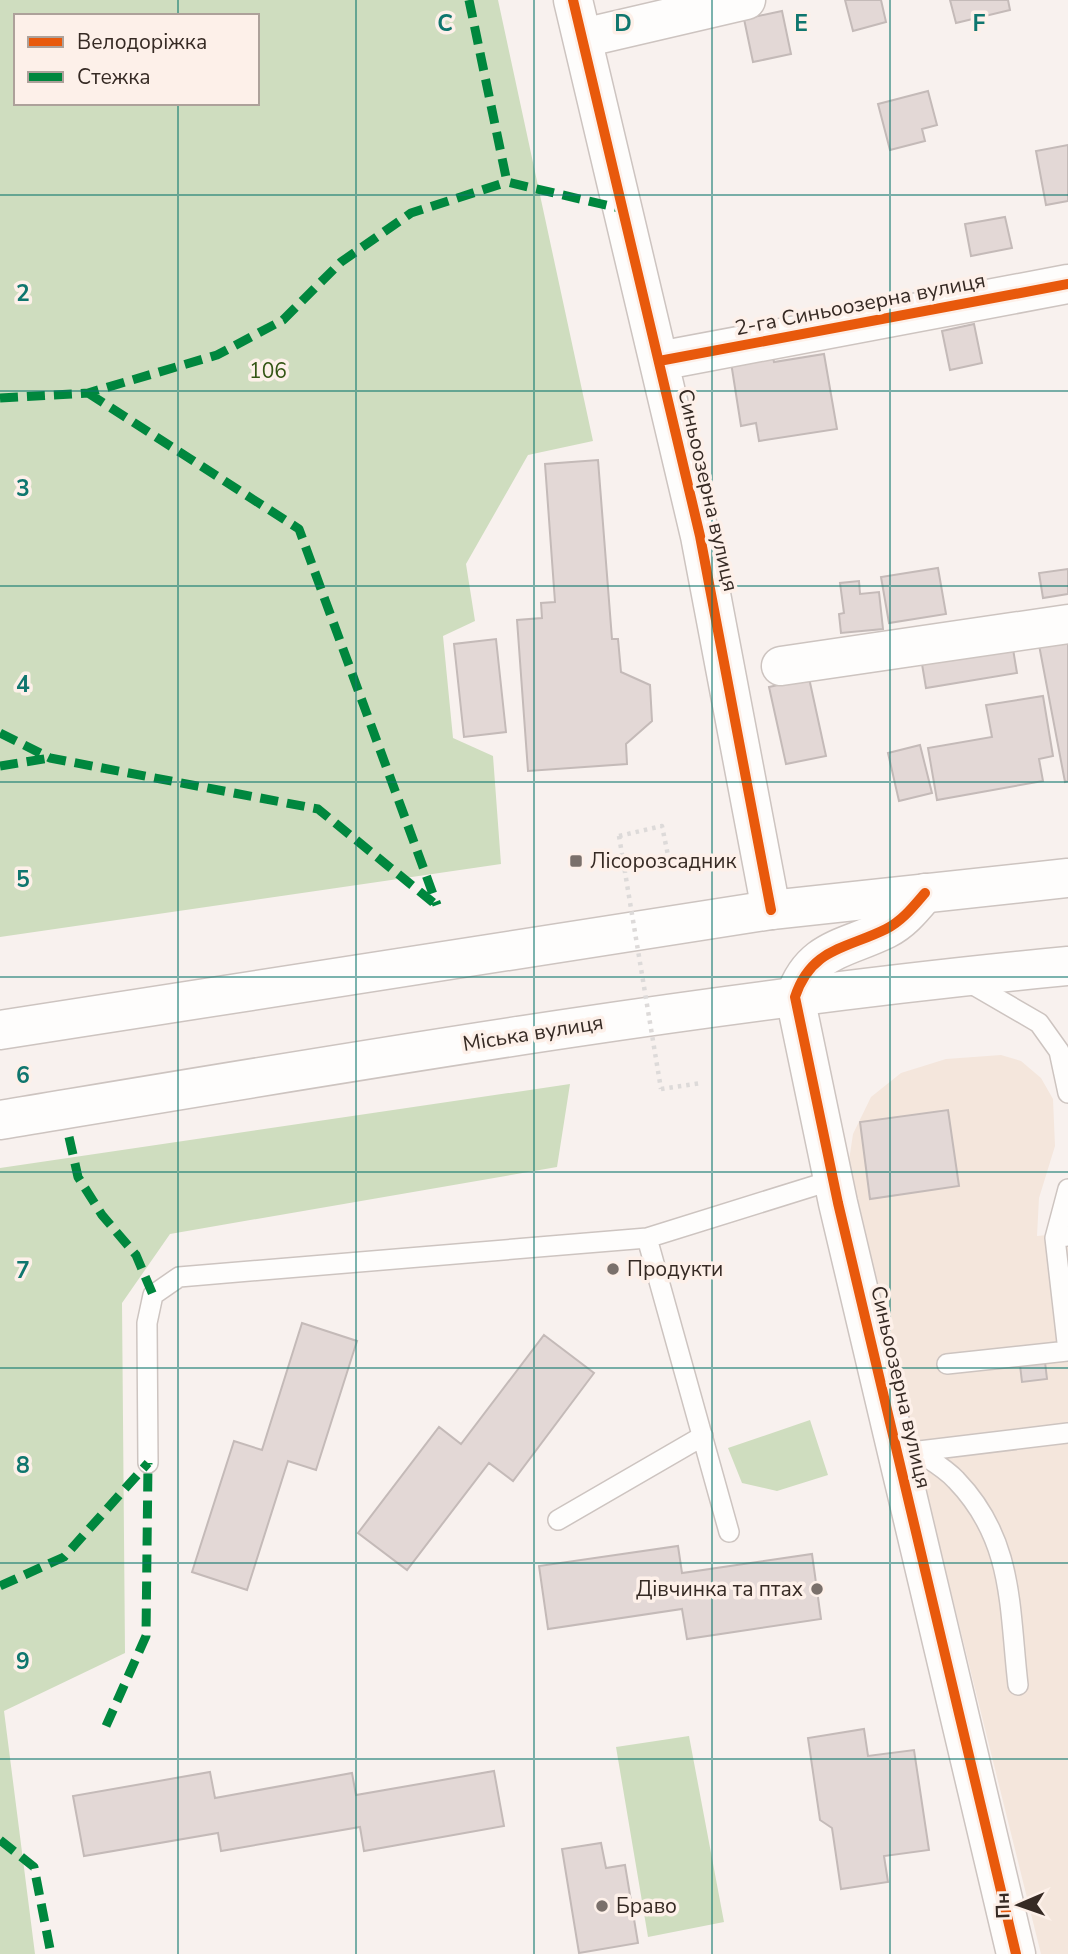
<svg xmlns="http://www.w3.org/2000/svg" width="1068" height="1954" viewBox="0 0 1068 1954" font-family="'Nunito Sans',sans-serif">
<rect width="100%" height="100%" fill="#f8f1ee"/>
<path fill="#f4e6dc" d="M1001 1055 1021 1061 1041 1078 1053 1099 1055 1146 1039 1198 1037 1236 1068 1233V1954H1041L847 1174 853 1134 871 1097 901 1073 946 1059Z"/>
<path fill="#cfddbf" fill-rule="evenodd" d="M0 0H498L593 441 528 455 466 564 475 621 443 636 453 738 493 756 501 864 0 937ZM16 16H257V103H16Z
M570 1084 557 1167 170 1234 122 1303 125 1653 4 1711 35 1954H0V1168Z
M810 1420 828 1475 777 1491 742 1483 728 1448Z
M689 1736 724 1922 648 1937 616 1747Z"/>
<path fill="#e3d8d6" stroke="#c4bab8" stroke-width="2" d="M845 0H881L886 22 853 31Z
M950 0H1008L1010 10 956 23Z
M782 11 791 54 753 62 744 19Z
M928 91 937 125 922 129 925 141 890 150 878 104Z
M1068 145V201L1046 205 1036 151Z
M1005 217 1012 248 971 256 965 224Z
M974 324 982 363 950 370 942 331Z
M771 349 774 362 824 354 837 429 759 441 756 423 741 426 730 356Z
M598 460 612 639H618L621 672 650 685 652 721 626 744 627 764 528 771 517 620 542 618 541 603 555 602 545 464Z
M938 568 946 614 889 623 881 577Z
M1068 569V594L1043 598 1039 573Z
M859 581 860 594 879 592 883 629 841 633 839 614 844 613 840 583Z
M1011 637 1017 673 926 688 920 652Z
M496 639 506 732 464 737 454 644Z
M1068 639V781L1065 782 1039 645Z
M809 678 826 756 786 764 769 687Z
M1043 696 1053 756 1039 759 1043 781 937 800 928 748 992 737 986 705Z
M920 745 932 793 899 801 888 753Z
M948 1110 959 1186 870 1199 860 1122Z
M302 1323 357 1341 316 1470 288 1461 247 1590 192 1572 234 1441 262 1450Z
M544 1335 594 1373 513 1481 489 1463 407 1570 358 1533 439 1427 461 1444Z
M1045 1362 1047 1379 1022 1382 1020 1365Z
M678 1546 682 1573 812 1554 821 1619 687 1639 682 1609 548 1629 539 1566Z
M864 1729 868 1756 914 1750 929 1850 884 1856 888 1882 841 1889 832 1828 820 1820 808 1738Z
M494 1771 504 1826 364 1851 360 1827 221 1851 218 1833 84 1856 73 1796 210 1772 215 1798 352 1773 356 1795Z
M601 1843 606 1868 625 1865 638 1943 579 1953 562 1849Z"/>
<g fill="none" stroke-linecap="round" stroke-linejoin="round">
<defs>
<path id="service" d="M965 980 1039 1023 1059 1051 1068 1093
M1067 1236 1055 1238 1068 1189
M647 1238 729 1532
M1055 1238 1068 1351
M947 1364 1068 1351
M917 1451C930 1460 945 1468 956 1480 1014 1540 1009 1607 1018 1685
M911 1452 1068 1433
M148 1463 147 1323 153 1295 179 1277 647 1238 833 1180
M558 1520 703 1436"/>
<path id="minor" d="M573 0 700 536 771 910
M583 38 746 0
M659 361 1068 284
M781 666 1068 624
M925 893C913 907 902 921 886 929 846 949 811 948 795 997L838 1203 1016 1954"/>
<path id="trunk" d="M0 1030 771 910 1068 878
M0 1120C355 1061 710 1000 1068 966"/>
</defs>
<use href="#service" stroke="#cdc4c0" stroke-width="22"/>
<use href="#minor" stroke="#cdc4c0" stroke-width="41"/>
<use href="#trunk" stroke="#cdc4c0" stroke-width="41"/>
<path stroke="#dddad9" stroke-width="4.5" stroke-dasharray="3.5 5" stroke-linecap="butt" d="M619 836 662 826 670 865
M661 1089 701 1083"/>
<use href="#service" stroke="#fefdfc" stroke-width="19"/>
<use href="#minor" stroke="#fefdfc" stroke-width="38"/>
<use href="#trunk" stroke="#fefdfc" stroke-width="38"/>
<path stroke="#dddad9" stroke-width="4.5" stroke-dasharray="3.5 5" stroke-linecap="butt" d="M619 836 661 1089"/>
<path stroke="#00873e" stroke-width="9" stroke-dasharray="18 9" stroke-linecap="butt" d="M469 0 507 182 623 209
M88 393 299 529 437 905
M0 398 88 393 217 355 283 320 341 262 411 213 507 182
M0 733 50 758 318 809 435 904
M0 766 50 758
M69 1137 78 1177 102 1215 136 1255 153 1295
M0 1586 64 1557 148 1463
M106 1726 146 1636 148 1463
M0 1840 34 1867 51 1954"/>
<defs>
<path id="cycleway" d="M573 0 700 536 771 910
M659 361 1068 284
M925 893C913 907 902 921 886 929 846 949 811 948 795 997L838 1203 1016 1954"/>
</defs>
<use href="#cycleway" stroke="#fdf0e9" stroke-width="15"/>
<use href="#cycleway" stroke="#e8590c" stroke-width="10"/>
</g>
<path fill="none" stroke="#0f766e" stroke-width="2" stroke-opacity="0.55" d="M178 0V16M356 0V1954M534 0V1954M712 0V1954M890 0V1954M178 103V1954M0 195H1068M0 391H1068M0 586H1068M0 782H1068M0 977H1068M0 1172H1068M0 1368H1068M0 1563H1068M0 1759H1068"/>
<g fill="#7a706b" stroke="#fdf0e9" stroke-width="2.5">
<rect x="569" y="854" width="14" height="14" rx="3.5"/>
<circle cx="613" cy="1269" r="7"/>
<circle cx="817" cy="1589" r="7"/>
<circle cx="602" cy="1906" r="7"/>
</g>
<g text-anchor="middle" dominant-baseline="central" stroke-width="7" stroke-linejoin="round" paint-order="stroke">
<g font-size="21" fill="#362a24" stroke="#fdf0e9">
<text transform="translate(860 304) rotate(-11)">2-га Синьоозерна вулиця</text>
<text transform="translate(708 490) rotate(77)">Синьоозерна вулиця</text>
<text transform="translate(533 1033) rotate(-9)">Міська вулиця</text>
<text transform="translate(901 1387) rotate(77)">Синьоозерна вулиця</text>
</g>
<g font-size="21" fill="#345614" stroke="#fdf0e9">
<text x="268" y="371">106</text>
</g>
<g font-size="21" fill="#362a24" stroke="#fdf0e9" text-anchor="start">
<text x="590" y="861">Лісорозсадник</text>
<text x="627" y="1269">Продукти</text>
<text x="803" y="1589" text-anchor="end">Дівчинка та птах</text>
<text x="616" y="1906">Браво</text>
</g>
</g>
<g font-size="23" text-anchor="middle" font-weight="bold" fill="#0f766e" stroke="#fdf0e9" stroke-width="7" stroke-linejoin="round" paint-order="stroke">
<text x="445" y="31">C</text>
<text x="623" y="31">D</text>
<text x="801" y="31">E</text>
<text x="979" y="31">F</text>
<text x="23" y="301">2</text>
<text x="23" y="496">3</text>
<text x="23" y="692">4</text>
<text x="23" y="887">5</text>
<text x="23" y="1083">6</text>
<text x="23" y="1278">7</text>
<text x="23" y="1473">8</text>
<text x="23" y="1669">9</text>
</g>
<rect x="14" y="14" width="245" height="91" fill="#fdf0e9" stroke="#ada19a" stroke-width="2"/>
<rect x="28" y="37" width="35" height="10" fill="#e8590c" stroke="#ada19a" stroke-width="2"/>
<text x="77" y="49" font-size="21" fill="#362a24">Велодоріжка</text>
<rect x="28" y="72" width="35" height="10" fill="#00873e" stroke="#ada19a" stroke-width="2"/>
<text x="77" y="84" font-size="21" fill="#362a24">Стежка</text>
<g transform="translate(1019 1905) rotate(268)" stroke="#fdf0e9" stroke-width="5" paint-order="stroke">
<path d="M0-5L12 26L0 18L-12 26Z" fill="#362a24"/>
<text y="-10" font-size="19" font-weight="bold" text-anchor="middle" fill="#362a24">Пн</text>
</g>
</svg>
